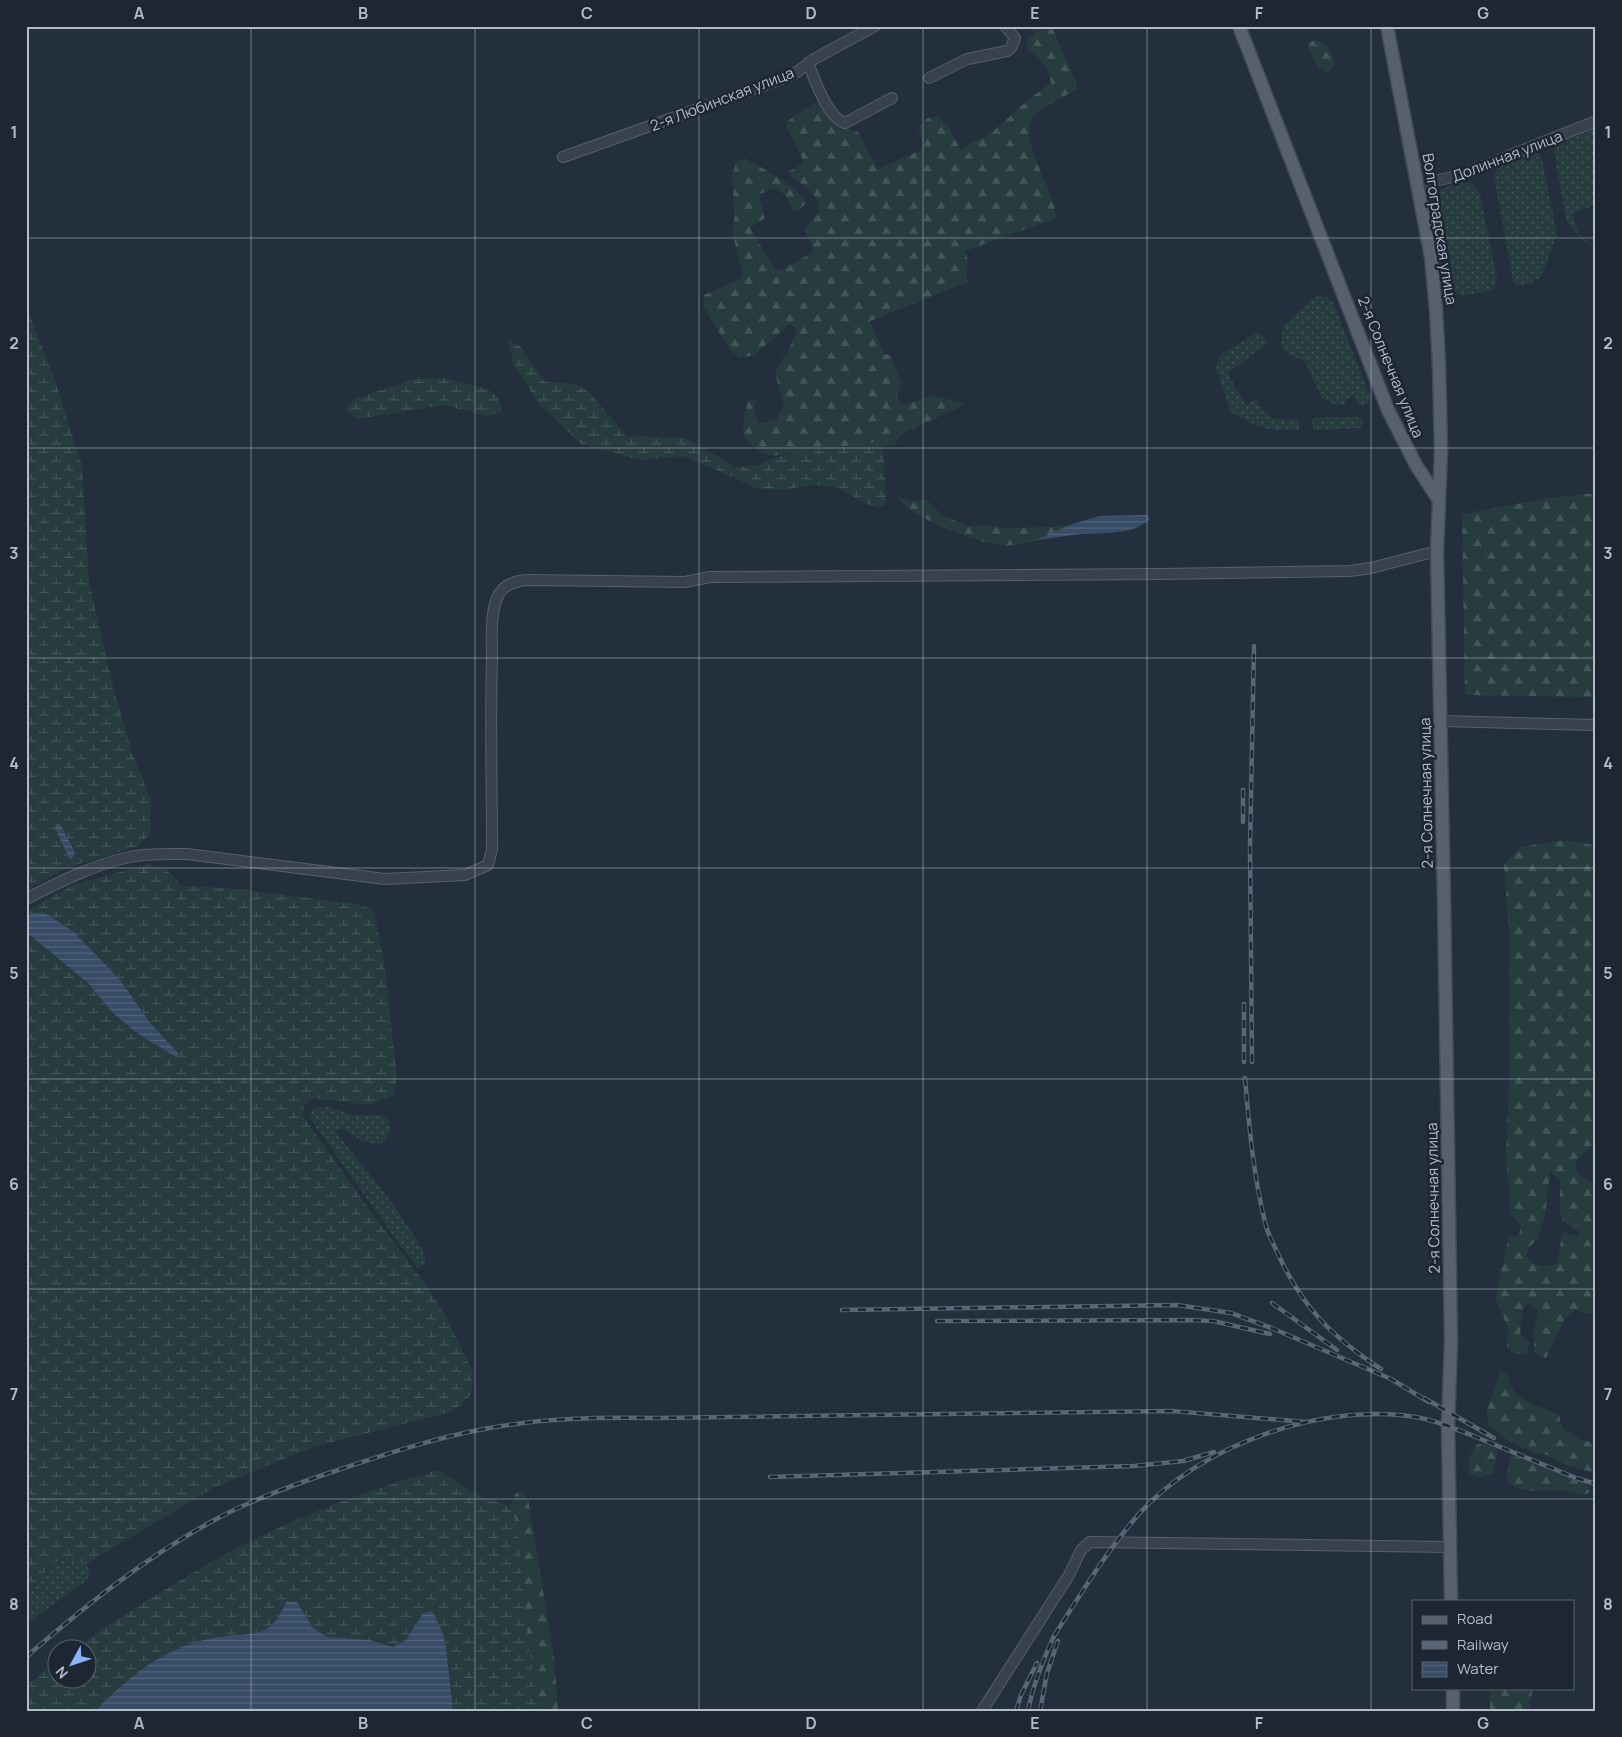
<svg xmlns="http://www.w3.org/2000/svg" width="1622" height="1737" viewBox="0 0 1622 1737" font-family="Manrope,sans-serif">
<defs>
<pattern id="grass-dots" width="8" height="8" patternUnits="userSpaceOnUse" patternTransform="scale(1.25)"><rect width="8" height="8" fill="#263c3f"/><path d="M2 2h.1M6 6h.1" fill="none" stroke="#435659" stroke-width="1.8" stroke-linecap="round"/></pattern>
<pattern id="forest-firs" width="22" height="20" patternUnits="userSpaceOnUse" patternTransform="scale(1.25)"><rect width="22" height="20" fill="#263c3f"/><path d="M5 1l3.5 6h-7zM16 11l3.5 6h-7z" fill="#435659"/></pattern>
<pattern id="wetland-marsh" width="20" height="14" patternUnits="userSpaceOnUse" patternTransform="scale(1.25)"><rect width="20" height="14" fill="#263c3f"/><path d="M1 5h8M5 5V1M11 12h8M15 12V8" fill="none" stroke="#435659"/></pattern>
<pattern id="water-rules" width="6" height="5" patternUnits="userSpaceOnUse" patternTransform="scale(1.25)"><rect width="6" height="5" fill="#394c67"/><path d="M0 2.5h6" fill="none" stroke="#53647b"/></pattern>
</defs>
<rect width="100%" height="100%" fill="#242f3e"/>
<path fill="url(#grass-dots)" d="M1596 126V205L1572 213 1579 234 1596 248V250L1572 230 1566 220 1554 152 1556 144 1559 141Z
M1534 152 1538 153 1542 159 1557 235 1541 277 1530 284 1516 286 1513 281 1494 176 1498 167 1525 154Z
M1462 180C1474 183 1477 187 1481 198L1497 279 1494 290 1462 296 1454 291 1437 197 1441 190Z
M1320 295 1326 297 1333 302 1371 399 1367 404 1359 406 1354 395 1346 399 1345 405H1336L1322 398 1304 360 1288 355 1283 349 1281 343 1283 328 1285 324 1314 298Z
M1256 333 1262 335 1267 342 1266 345 1228 373 1236 390 1237 389 1245 405 1257 399C1268 423 1275 419 1299 419V430H1272L1252 424 1230 411 1216 368 1219 356Z
M1357 417 1361 419 1363 423 1360 428 1313 430 1312 418Z
M330 1107 352 1115H381L388 1120 391 1132 381 1144 364 1142 348 1132 338 1129 336 1132 393 1204 422 1248 426 1264 418 1268 397 1241 310 1118 313 1108Z
M73 1557 86 1564 90 1572 86 1581 30 1621 26 1622V1596L44 1573 58 1560Z"/>
<path fill="url(#forest-firs)" fill-rule="evenodd" d="M1031 26H1047L1049 30 1053 29 1078 88C1065 97 1046 104 1035 114 1013 133 1057 194 1056 218L965 251 968 260 966 278 967 282 870 321 884 355 890 354 901 383 897 395 902 405 933 396 960 402 964 405 906 432 898 438 895 445 883 446 876 442 770 456C738 442 740 431 748 401L756 400 754 411 759 424 777 419 784 405 775 373C782 358 793 345 797 329L790 324 754 355 740 358 730 350 703 306 704 295 740 279 743 275 732 232 735 215 732 176 736 163 744 158C761 168 798 185 806 203L798 211H794L785 195 774 188 760 194 759 196 765 218 751 227V230L774 268 779 271 812 253 813 248 805 228C809 223 816 218 818 213 825 198 800 183 791 176L789 171 803 164V160L785 124 795 115 820 101 827 108 840 127 858 132 878 169 921 150 923 143 918 127 928 118 938 116 948 126 960 149 989 135 1028 100 1051 83C1048 61 1039 61 1026 47L1028 38 1035 34Z
M1316 40C1328 43 1332 54 1335 64L1332 69 1326 73C1316 67 1312 56 1308 45L1309 42Z
M1596 493V697L1465 695 1462 514 1550 498Z
M897 497 910 501 927 500 938 511 946 517 968 526 988 525 1002 528 1052 527 1072 524C1057 531 1040 542 1023 544 1016 545 1007 546 1000 545 974 542 912 518 897 497Z
M1566 840 1594 845 1596 853V1136L1591 1147 1575 1162 1577 1174 1596 1183V1313L1585 1314 1576 1309 1565 1319 1546 1358 1534 1353V1328L1538 1311 1527 1303 1522 1312 1520 1335 1529 1342 1527 1354H1514L1507 1347 1508 1328 1496 1300 1498 1283 1509 1238 1519 1235 1521 1226 1511 1215 1506 1154 1509 1085V933L1504 864 1521 847ZM1550 1172 1560 1179V1210L1563 1221 1580 1232 1576 1236 1562 1232 1559 1254 1556 1264C1543 1268 1535 1266 1526 1256L1529 1247 1537 1240 1545 1216Z
M1500 1371 1508 1376C1514 1405 1536 1403 1559 1415L1562 1428 1581 1440 1596 1443V1473L1568 1466 1547 1455 1536 1453 1510 1442 1488 1425 1487 1411Z
M1484 1443 1498 1449 1493 1473 1480 1477 1469 1474 1468 1460 1476 1445Z
M1513 1455 1588 1485 1590 1492 1582 1496 1564 1490 1531 1491 1514 1487 1507 1478 1509 1458Z
M520 1491 528 1498 554 1658 558 1711H538L528 1640 517 1524 510 1506 515 1494Z
M1490 1688H1532C1533 1697 1528 1703 1530 1711H1490Z"/>
<path fill="url(#wetland-marsh)" d="M26 306 56 383 82 466 89 582 114 690 133 755 151 801V833L138 846 69 867 26 890Z
M507 340 520 346 545 382 574 384 588 391 627 436 686 438 736 467 759 465 769 460 792 453 876 442 883 446 886 497 885 504 881 507 874 506 860 501 843 490 828 486 811 485 782 490 754 488 738 479 683 456 639 460 581 444 539 404 515 367Z
M443 378 487 389 499 397 502 412 488 416 444 405 356 419 345 409 355 399 413 379Z
M148 864 167 870 182 886 227 888 357 904 374 910 385 968 397 1079 393 1095 370 1105 313 1098 304 1105 303 1116 371 1212 419 1275 444 1313 473 1372 471 1394 460 1406 450 1412 316 1446 213 1488 86 1564C81 1562 76 1558 71 1558 50 1557 38 1581 26 1596V932L88 983 113 1013 137 1033 179 1059 178 1053 151 1024 33 913 26 917V911L73 885Z
M438 1470 482 1497 510 1506 517 1524 528 1640 538 1711H453L446 1647 423 1613 406 1640 393 1647 370 1640 328 1637 313 1628 297 1602 287 1601C283 1608 279 1618 273 1624 260 1638 239 1633 222 1636 205 1640 187 1645 171 1652 141 1666 118 1688 95 1711H26V1686L57 1661 58 1680H88V1650L74 1649C120 1617 169 1586 219 1558 284 1521 366 1490 438 1470Z"/>
<path fill="url(#water-rules)" d="M1146 515 1149 517V520C1132 535 1104 533 1082 534 1067 535 1051 539 1036 540L1072 524 1100 516Z
M57 824H60L75 852 72 859 69 858 55 828Z
M33 913H45L74 932 120 980 151 1024 178 1053 179 1059 137 1033 113 1013 88 983 26 932V917Z
M287 1601 297 1602 313 1628 328 1637 370 1640 393 1647 406 1640 423 1613 432 1611 442 1631 446 1647 453 1711H95C118 1688 141 1666 171 1652 187 1644 207 1638 226 1636 241 1633 261 1637 273 1624 279 1618 283 1608 287 1601Z"/>
<g fill="none" stroke-linecap="round" stroke-linejoin="round">
<defs>
<path id="minor" d="M808 63C815 80 827 117 845 123L892 98
M929 78 967 59 1007 51 1011 48 1015 38 1005 26
M563 157 787 77 797 72 814 59 875 26
M1417 185 1461 175 1596 121
M1441 721 1596 725
M26 899C59 882 93 865 129 857 149 853 168 854 187 854L385 879 465 875 488 865 492 849C492 786 490 722 492 659 492 639 490 616 497 598 502 585 515 581 527 580L685 582 710 577 1160 574 1350 571 1371 568 1437 551
M982 1711 1069 1575 1081 1550 1090 1542 1450 1547"/>
<path id="major" d="M1239 26 1388 410 1416 465 1438 499
M1387 26 1431 257 1436 309 1439 364 1441 451 1437 551 1444 900 1451 1342 1448 1426 1451 1601
M1453 1688V1711"/>
</defs>
<use href="#minor" stroke="#565f6c" stroke-width="12"/>
<use href="#major" stroke="#414a57" stroke-width="15"/>
<use href="#minor" stroke="#38414e" stroke-width="10"/>
<use href="#major" stroke="#56606e" stroke-width="12"/>
<defs>
<path id="rail" d="M1243 790V822
M1244 1004V1062
M1252 1062 1250 847 1254 646
M1245 1078C1249 1126 1254 1180 1266 1226 1269 1236 1274 1245 1278 1254 1303 1308 1332 1337 1381 1369
M1272 1303 1337 1350
M842 1310 1177 1305 1231 1313 1274 1329 1391 1379 1429 1402
M937 1321 1190 1320 1213 1321 1270 1334
M1424 1398 1494 1438
M770 1477 1134 1466 1183 1461 1214 1452
M26 1657C84 1607 142 1560 209 1523 248 1501 292 1485 335 1471 383 1455 434 1438 484 1429 541 1418 600 1417 658 1418L1172 1411 1306 1422
M1016 1711 1021 1695 1037 1663
M1028 1711C1033 1685 1043 1660 1054 1636 1080 1595 1106 1552 1138 1515 1200 1444 1328 1400 1421 1418 1444 1423 1466 1433 1488 1442 1518 1454 1547 1466 1576 1478L1596 1484
M1040 1711 1047 1673 1058 1641"/>
</defs>
<use href="#rail" stroke="#5a6575" stroke-width="4.5"/>
<use href="#rail" stroke="#1d2633" stroke-width="2.5" stroke-dasharray="8" stroke-linecap="butt"/>
</g>
<path fill="none" stroke="#b4bcc9" stroke-width="1" stroke-opacity="0.55" d="M251 26V1711M475 26V1711M699 26V1711M923 26V1711M1147 26V1711M1371 26V1711M26 238H1596M26 448H1596M26 658H1596M26 868H1596M26 1079H1596M26 1289H1596M26 1499H1596"/>
<g text-anchor="middle" dominant-baseline="central" stroke-width="5" stroke-linejoin="round" paint-order="stroke">
<g font-size="15" fill="#b4bcc9" stroke="#1d2633">
<text transform="translate(722 99) rotate(-21)">2-я Любинская улица</text>
<text transform="translate(1507 156) rotate(-21)">Долинная улица</text>
<text transform="translate(1440 229) rotate(81)">Волгоградская улица</text>
<text transform="translate(1391 367) rotate(68)">2-я Солнечная улица</text>
<text transform="translate(1426 793) rotate(-91)">2-я Солнечная улица</text>
<text transform="translate(1433 1198) rotate(-91)">2-я Солнечная улица</text>
</g>
</g>
<rect width="1622" height="1737" fill="none" stroke="#1d2633" stroke-width="55"/>
<rect x="1412" y="1600" width="162" height="90" fill="#1d2633" stroke="#59626f"/>
<rect x="1422" y="1616" width="25" height="8" fill="#56606e" stroke="#59626f"/>
<text x="1457" y="1624" font-size="15" fill="#b4bcc9">Road</text>
<rect x="1422" y="1641" width="25" height="8" fill="#5a6575" stroke="#59626f"/>
<text x="1457" y="1650" font-size="15" fill="#b4bcc9">Railway</text>
<rect x="1422" y="1662" width="25" height="15" fill="url(#water-rules)" stroke="#59626f"/>
<text x="1457" y="1674" font-size="15" fill="#b4bcc9">Water</text>
<g transform="translate(72 1664) rotate(230)"><circle r="24" fill="#1d2633" stroke="#59626f"/>
<path d="M0-4L9 19L0 12L-9 19Z" fill="#8ab4f8"/>
<text y="-8" font-size="14" font-weight="bold" text-anchor="middle" fill="#b4bcc9">N</text>
</g>
<rect x="28" y="28" width="1566" height="1682" fill="none" stroke="#b4bcc9" stroke-width="2"/>
<g font-size="16" text-anchor="middle" font-weight="bold" fill="#b4bcc9">
<text x="139" y="19">A</text>
<text x="363" y="19">B</text>
<text x="587" y="19">C</text>
<text x="811" y="19">D</text>
<text x="1035" y="19">E</text>
<text x="1259" y="19">F</text>
<text x="1483" y="19">G</text>
<text x="14" y="138">1</text>
<text x="1608" y="138">1</text>
<text x="14" y="349">2</text>
<text x="1608" y="349">2</text>
<text x="14" y="559">3</text>
<text x="1608" y="559">3</text>
<text x="14" y="769">4</text>
<text x="1608" y="769">4</text>
<text x="14" y="979">5</text>
<text x="1608" y="979">5</text>
<text x="14" y="1190">6</text>
<text x="1608" y="1190">6</text>
<text x="14" y="1400">7</text>
<text x="1608" y="1400">7</text>
<text x="14" y="1610">8</text>
<text x="1608" y="1610">8</text>
<text x="139" y="1729">A</text>
<text x="363" y="1729">B</text>
<text x="587" y="1729">C</text>
<text x="811" y="1729">D</text>
<text x="1035" y="1729">E</text>
<text x="1259" y="1729">F</text>
<text x="1483" y="1729">G</text>
</g>
</svg>
